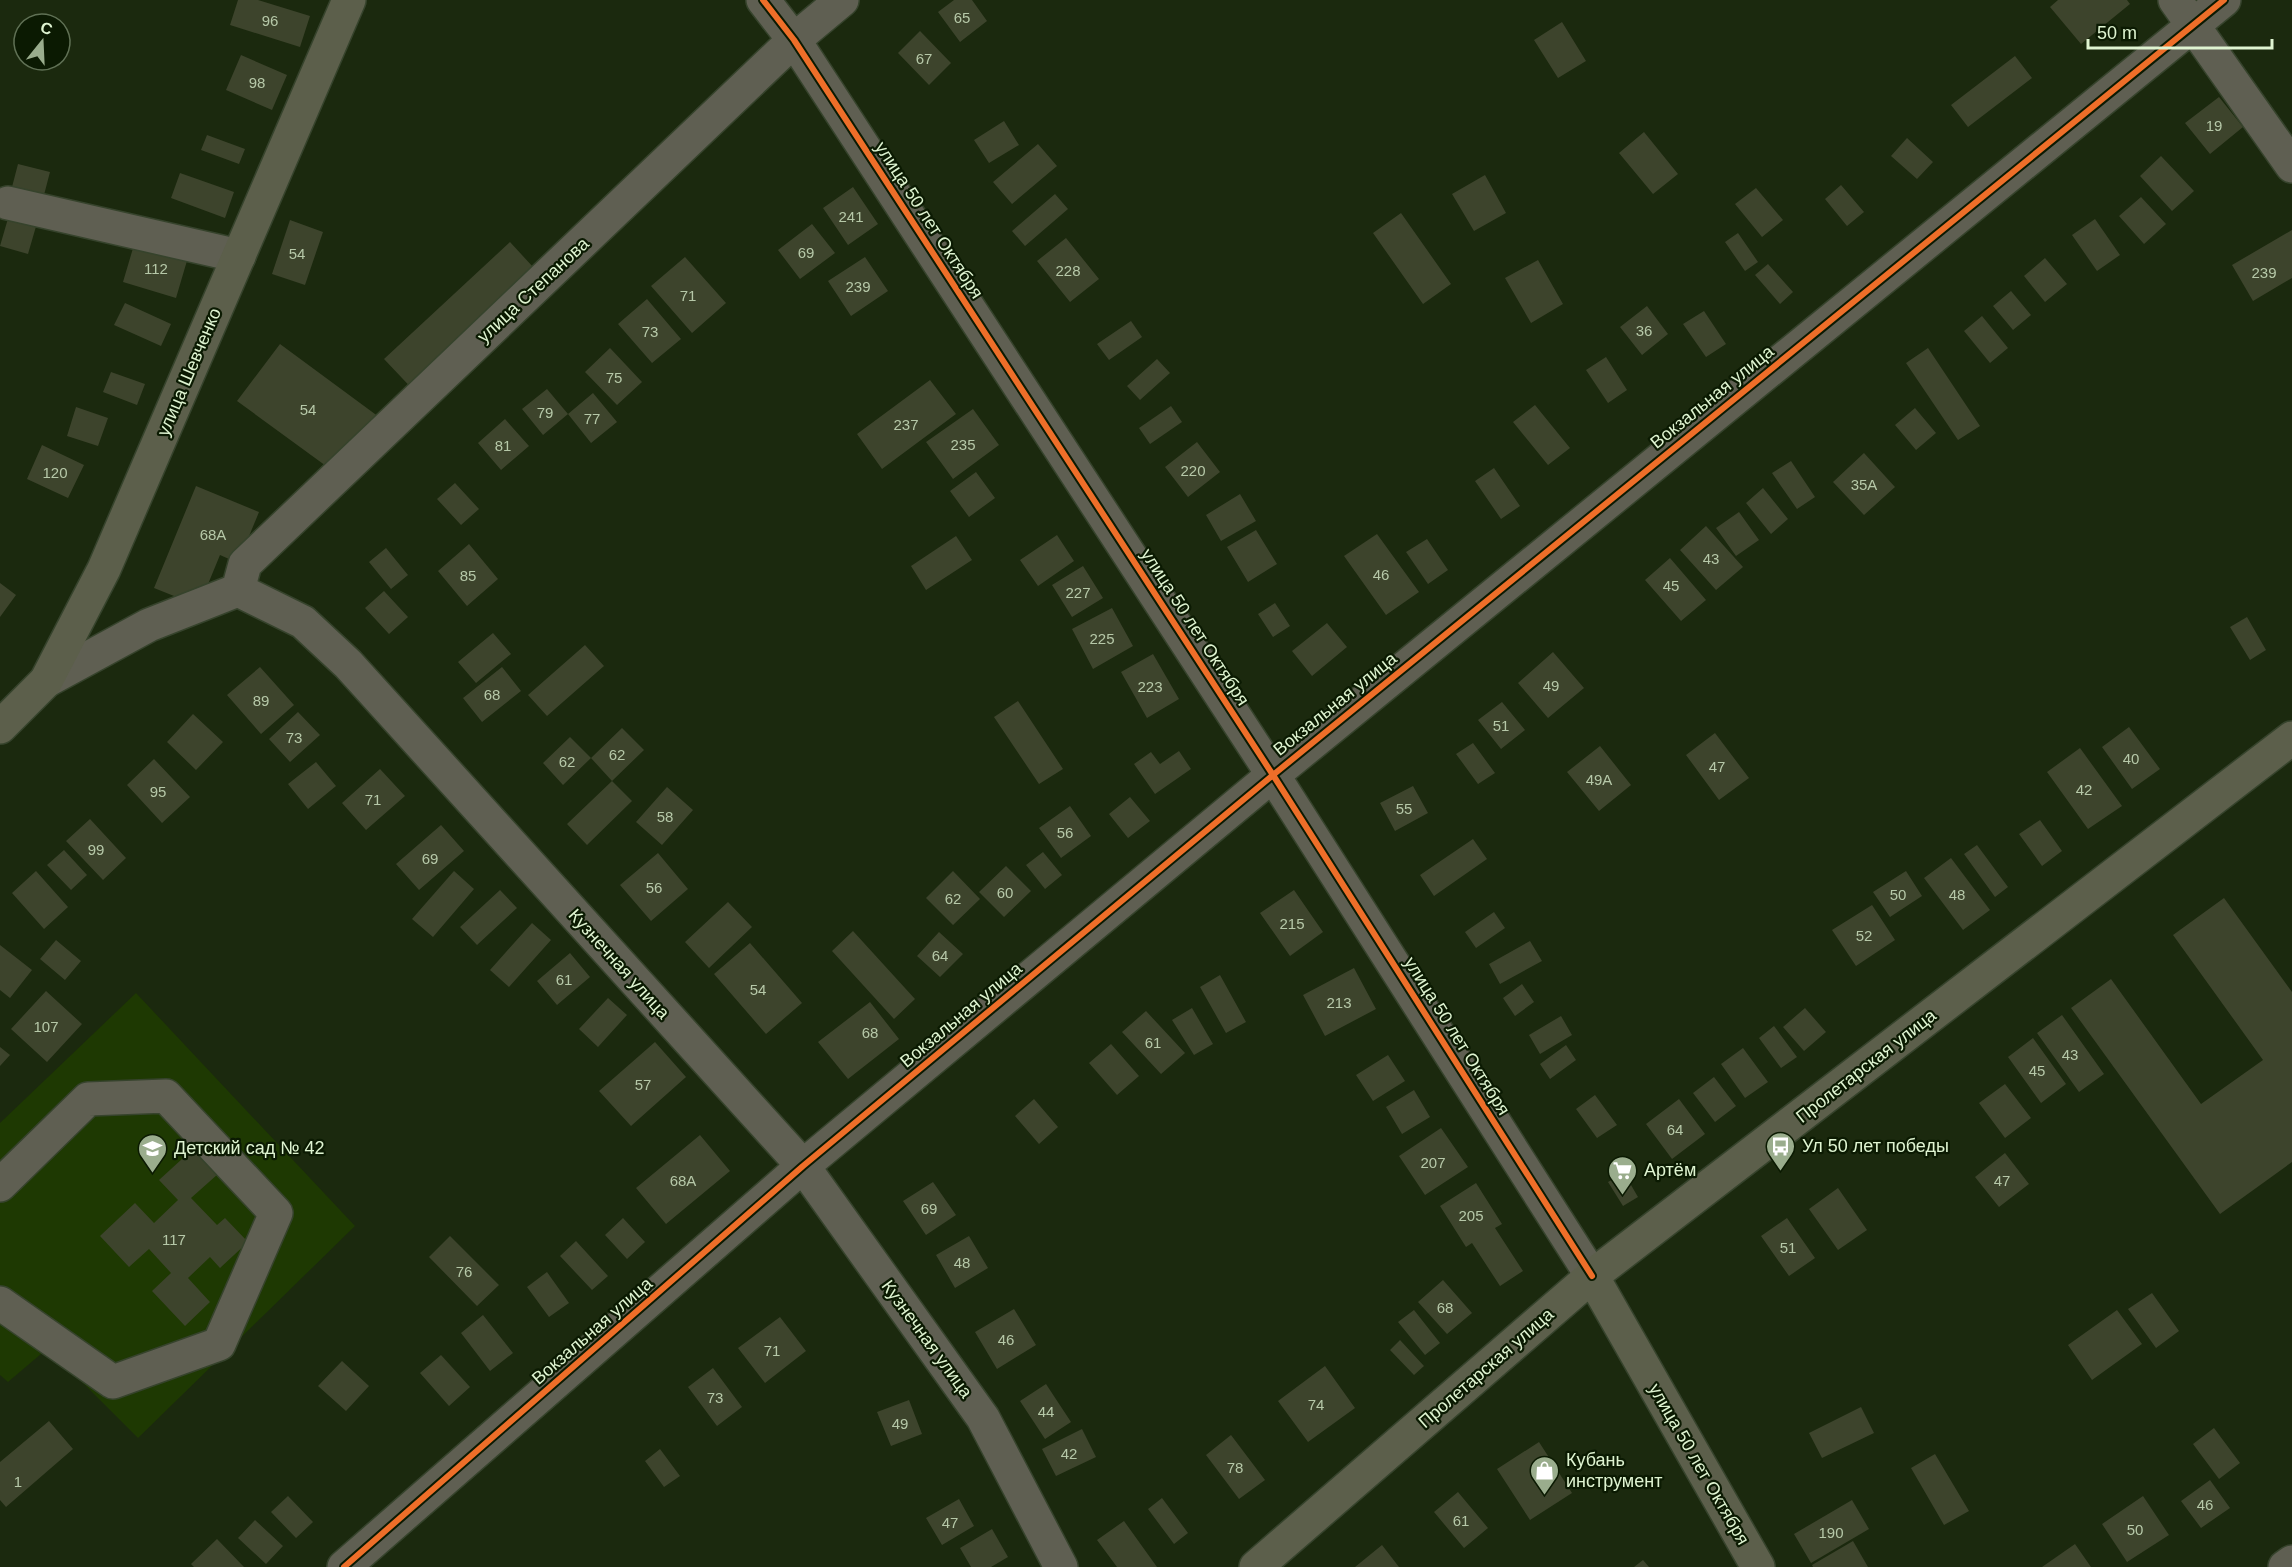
<svg xmlns="http://www.w3.org/2000/svg" width="2292" height="1567" viewBox="0 0 2292 1567" font-family="Arial,sans-serif">
<rect width="100%" height="100%" fill="#1b290e"/>
<path fill="#1e3902" d="M136 993 355 1226 138 1438 48 1348 8 1382 0 1375V1123Z"/>
<path fill="#3d442c" d="M238 0H258L310 16 300 47 230 25Z
M954 0H972L987 21 960 42 938 12Z
M2058 0H2127L2130 4 2081 44 2050 7Z
M1562 22 1586 61 1558 78 1534 40Z
M920 31 951 63 929 85 898 53Z
M241 55 287 75 272 110 226 90Z
M2015 56 2032 78 1968 127 1951 105Z
M2219 97 2243 127 2210 154 2185 123Z
M1004 121 1019 145 989 163 974 140Z
M1644 132 1678 174 1653 194 1619 153Z
M207 135 245 149 239 164 201 150Z
M1907 138 1933 162 1917 179 1891 156Z
M1038 144 1057 166 1012 204 993 182Z
M2161 156 2194 191 2172 211 2140 176Z
M18 164 50 172 44 195 12 187Z
M180 173 234 192 225 218 171 198Z
M1485 175 1506 213 1474 231 1452 194Z
M1841 185 1864 212 1847 226 1825 199Z
M853 187 878 224 848 245 823 208Z
M1756 188 1783 220 1762 237 1735 204Z
M1055 194 1068 209 1025 246 1012 231Z
M2141 197 2166 224 2144 244 2119 216Z
M1401 213 1451 284 1423 304 1373 233Z
M9 215 37 223 28 254 0 246Z
M2095 219 2120 255 2097 271 2072 235Z
M290 220 323 232 305 285 272 274Z
M812 224 835 253 800 279 778 250Z
M2292 230V278L2253 301 2232 265Z
M1738 233 1758 262 1745 271 1725 242Z
M136 238 189 254 176 298 123 282Z
M1066 238 1099 279 1070 302 1037 261Z
M510 242 545 280 419 396 384 359Z
M685 257 726 303 692 333 651 286Z
M865 257 888 291 851 316 828 281Z
M2045 258 2067 284 2045 302 2024 276Z
M1538 260 1563 304 1531 323 1505 278Z
M1768 264 1793 292 1780 304 1755 275Z
M2011 291 2031 315 2013 330 1993 306Z
M647 299 681 339 652 363 618 324Z
M125 303 171 324 161 346 114 325Z
M1647 306 1668 334 1642 355 1620 327Z
M1704 311 1726 344 1706 357 1683 324Z
M1982 316 2008 348 1990 363 1964 331Z
M1131 321 1142 337 1109 360 1097 344Z
M280 344 379 417 337 474 237 401Z
M610 348 642 382 617 405 585 372Z
M1928 348 1980 426 1958 440 1906 363Z
M1606 357 1627 390 1608 403 1586 370Z
M1157 359 1170 373 1140 400 1127 386Z
M111 372 145 384 137 405 103 392Z
M930 380 956 414 882 469 857 434Z
M547 389 568 414 543 435 522 409Z
M593 393 617 422 591 443 568 414Z
M1535 405 1570 448 1548 465 1513 422Z
M1171 406 1182 422 1150 444 1139 428Z
M76 407 108 418 98 446 67 436Z
M1915 408 1936 433 1916 450 1895 425Z
M973 409 999 445 953 479 926 442Z
M505 419 529 446 501 470 478 443Z
M1197 442 1220 472 1188 497 1165 467Z
M42 445 84 465 68 498 27 479Z
M1864 453 1895 487 1864 515 1833 482Z
M1791 461 1815 497 1797 509 1772 473Z
M1494 468 1520 506 1501 519 1475 481Z
M976 472 995 498 969 517 950 491Z
M455 483 479 509 461 525 437 499Z
M196 486 259 512 238 563 220 555 199 606 154 588Z
M1763 488 1788 519 1771 534 1746 503Z
M1240 494 1256 521 1221 541 1206 515Z
M1739 512 1759 540 1736 556 1716 528Z
M1706 526 1743 567 1716 590 1680 550Z
M1256 530 1277 564 1248 582 1227 547Z
M1377 534 1419 592 1386 615 1344 556Z
M1057 535 1074 561 1038 586 1020 560Z
M956 536 972 560 926 590 911 566Z
M1427 539 1448 570 1428 584 1406 552Z
M469 544 498 579 467 606 438 571Z
M386 548 408 575 391 589 369 562Z
M1670 558 1706 600 1681 621 1645 580Z
M1083 566 1103 598 1072 617 1052 585Z
M0 583 16 595 0 617Z
M384 591 408 617 389 634 365 608Z
M1275 603 1290 626 1273 637 1258 614Z
M1112 608 1133 646 1093 669 1072 629Z
M2247 617 2266 650 2250 660 2230 627Z
M1327 623 1347 647 1312 676 1292 651Z
M493 633 511 654 476 683 458 662Z
M585 645 604 666 547 716 528 695Z
M1553 652 1584 688 1548 718 1518 683Z
M1153 654 1179 699 1147 718 1121 672Z
M260 667 294 705 261 734 227 695Z
M502 667 521 691 482 722 463 698Z
M1018 701 1063 769 1039 784 994 717Z
M1502 702 1525 730 1501 749 1478 720Z
M298 712 320 735 290 762 269 739Z
M193 714 223 742 196 770 167 742Z
M2129 727 2160 769 2132 789 2102 747Z
M622 728 644 750 612 781 591 758Z
M1715 733 1749 778 1719 800 1686 755Z
M570 737 591 758 563 785 543 763Z
M1473 743 1495 773 1478 784 1456 754Z
M1600 746 1631 785 1599 811 1567 772Z
M2080 748 2122 806 2088 829 2047 772Z
M1179 751 1191 769 1155 794 1134 764 1151 752 1160 764Z
M154 759 190 797 162 823 127 785Z
M316 762 336 786 308 809 288 784Z
M380 769 405 796 366 830 342 803Z
M612 781 632 801 587 845 567 824Z
M1413 786 1428 813 1395 831 1380 803Z
M667 787 693 810 662 845 636 822Z
M1130 797 1150 821 1128 838 1109 814Z
M1070 806 1091 836 1061 858 1039 828Z
M90 819 126 858 103 880 66 841Z
M2040 820 2062 851 2042 866 2019 834Z
M441 825 464 851 419 890 396 864Z
M1473 839 1487 859 1434 896 1420 875Z
M1977 845 2008 887 1995 897 1964 854Z
M64 850 87 875 71 890 47 865Z
M1043 852 1062 875 1045 889 1026 865Z
M658 853 688 889 651 921 620 885Z
M1951 858 1990 910 1963 930 1924 878Z
M1006 866 1031 891 1004 917 979 892Z
M36 871 68 907 44 929 12 893Z
M454 871 474 889 433 937 412 919Z
M953 871 980 899 953 925 926 898Z
M1906 871 1922 896 1890 917 1873 892Z
M500 890 517 908 477 945 460 927Z
M1294 890 1323 932 1290 956 1260 913Z
M2224 898 2292 992V1162L2220 1214 2071 1008 2111 979 2201 1104 2263 1060 2173 935Z
M728 902 752 927 709 968 685 942Z
M1872 905 1895 940 1856 966 1832 930Z
M1494 912 1505 928 1476 948 1465 932Z
M532 923 551 940 509 987 490 970Z
M853 931 915 999 894 1019 832 951Z
M939 932 963 954 940 977 917 956Z
M56 940 81 961 65 980 40 959Z
M1530 941 1542 961 1500 984 1489 964Z
M750 943 802 1003 766 1034 714 974Z
M0 945 32 970 10 998 0 990Z
M570 953 590 977 557 1005 537 981Z
M1354 968 1376 1009 1325 1036 1303 995Z
M1220 975 1246 1022 1226 1033 1200 987Z
M1522 984 1534 1002 1515 1016 1503 998Z
M46 991 82 1024 47 1062 11 1029Z
M608 998 627 1015 598 1047 579 1029Z
M870 1002 899 1039 848 1079 818 1042Z
M1192 1008 1213 1044 1194 1055 1172 1020Z
M1805 1008 1826 1032 1804 1051 1783 1027Z
M1146 1011 1185 1053 1161 1074 1122 1032Z
M2062 1015 2104 1074 2079 1092 2037 1033Z
M1561 1016 1572 1035 1540 1054 1529 1035Z
M1774 1026 1797 1057 1781 1068 1759 1038Z
M2033 1038 2066 1084 2041 1103 2008 1057Z
M655 1042 686 1077 631 1126 599 1091Z
M1111 1044 1139 1076 1117 1095 1089 1063Z
M1566 1045 1576 1060 1550 1079 1540 1064Z
M0 1047 10 1055 0 1066Z
M1743 1048 1768 1082 1745 1098 1721 1064Z
M1388 1055 1405 1081 1373 1101 1356 1075Z
M1714 1077 1736 1106 1715 1122 1693 1093Z
M2005 1084 2031 1118 2005 1138 1979 1103Z
M1414 1090 1430 1117 1402 1134 1386 1107Z
M1595 1095 1617 1125 1597 1138 1576 1109Z
M1034 1099 1058 1127 1039 1144 1015 1116Z
M1679 1099 1705 1134 1672 1159 1646 1124Z
M1441 1128 1468 1167 1425 1195 1399 1156Z
M700 1135 730 1171 666 1224 636 1188Z
M194 1148 218 1174 191 1198 217 1225 225 1218 248 1242 220 1268 210 1257 188 1278 210 1302 185 1326 152 1291 171 1273 149 1249 129 1267 100 1236 135 1203 154 1223 178 1200 159 1180Z
M2005 1153 2029 1184 1999 1207 1975 1177Z
M1624 1173 1638 1197 1623 1206 1608 1182Z
M933 1182 956 1215 926 1235 903 1201Z
M1476 1183 1502 1224 1495 1228 1523 1271 1500 1286 1472 1243 1466 1247 1440 1206Z
M1838 1188 1867 1230 1838 1250 1809 1209Z
M623 1218 645 1242 627 1259 605 1235Z
M1787 1218 1815 1258 1789 1276 1761 1236Z
M450 1236 499 1285 477 1306 429 1257Z
M969 1236 988 1268 955 1288 936 1255Z
M576 1241 608 1276 592 1290 560 1256Z
M547 1272 569 1303 549 1317 527 1287Z
M1443 1280 1472 1313 1447 1334 1418 1302Z
M2152 1293 2179 1331 2156 1348 2128 1309Z
M1014 1309 1036 1345 997 1369 975 1332Z
M1414 1310 1440 1343 1425 1355 1398 1322Z
M2117 1310 2142 1344 2092 1380 2068 1345Z
M483 1315 513 1353 490 1371 461 1333Z
M780 1317 806 1351 765 1383 738 1348Z
M1400 1340 1424 1366 1414 1375 1390 1350Z
M441 1355 470 1387 449 1406 420 1373Z
M342 1361 369 1386 346 1411 318 1386Z
M1325 1366 1355 1408 1308 1442 1278 1401Z
M713 1368 742 1407 717 1426 688 1387Z
M1046 1384 1071 1422 1045 1439 1020 1401Z
M909 1400 922 1434 891 1446 877 1412Z
M1861 1407 1874 1433 1822 1458 1809 1433Z
M49 1421 73 1449 6 1507 0 1500V1462Z
M2214 1428 2240 1463 2219 1479 2193 1444Z
M1082 1429 1096 1457 1056 1476 1042 1449Z
M1231 1435 1265 1480 1239 1499 1206 1455Z
M1539 1442 1572 1493 1530 1520 1497 1469Z
M660 1449 680 1476 664 1487 645 1461Z
M1935 1454 1969 1511 1944 1525 1911 1468Z
M2210 1480 2230 1508 2201 1528 2181 1501Z
M1458 1492 1488 1528 1464 1548 1434 1512Z
M288 1496 313 1522 296 1538 271 1512Z
M2143 1496 2169 1535 2127 1562 2102 1524Z
M1162 1498 1188 1533 1174 1544 1148 1509Z
M959 1499 974 1526 942 1545 926 1518Z
M1852 1500 1869 1529 1811 1563 1794 1534Z
M255 1520 283 1546 266 1564 238 1538Z
M1124 1521 1157 1567H1117L1097 1540Z
M992 1529 1008 1557 991 1567H971L960 1548Z
M217 1539 244 1567H194L191 1564Z
M1853 1541 1868 1567H1813L1812 1565Z
M2075 1544 2091 1567H2042Z
M1382 1545 1399 1567H1355Z
M1643 1560 1649 1567H1634Z"/>
<g fill="none" stroke-linecap="round" stroke-linejoin="round">
<defs>
<path id="minor" d="M763 0 794 40 1273 775 1592 1276
M2175 0 2292 166
M8 203 239 256
M238 590 245 564 794 40 842 0
M46 681 149 625 238 590 303 622 348 664 803 1166 983 1418 1061 1567
M0 1185 88 1099 166 1096 276 1213 219 1344 113 1382 0 1303
M344 1567 803 1166 1273 775 2224 0
M2285 1567 2292 1562"/>
<path id="major" d="M0 727 46 681 104 569 349 0
M1592 1276 1758 1567
M1256 1567 1592 1276 2292 738"/>
</defs>
<use href="#minor" stroke="#36432c" stroke-width="36"/>
<use href="#major" stroke="#36432c" stroke-width="36"/>
<use href="#minor" stroke="#5f5f52" stroke-width="33"/>
<use href="#major" stroke="#5c5f4b" stroke-width="33"/>
<defs>
<path id="cycleway" d="M763 0 794 40 1273 775 1592 1276
M344 1567 803 1166 1273 775 2224 0"/>
</defs>
<use href="#cycleway" stroke="#0b1a02" stroke-width="10"/>
<use href="#cycleway" stroke="#ee6e29" stroke-width="6"/>
</g>
<defs>
<symbol id="bus-pin" viewBox="-11 -11 22 30"><path d="M0 17L-7.5 6A9.5 9.5 0 1 1 7.5 6Z" fill="#9aad8d" stroke="#0b1a02"/><path d="M-5-6H5V4H4V6H2V4H-2V6H-4V4H-5ZM-3.5-4V0h7V-4ZM-3.5 1.2v1.5H-2V1.2ZM2 1.2v1.5H3.5V1.2Z" fill="#fff"/></symbol>
<symbol id="school-pin" viewBox="-11 -11 22 30"><path d="M0 17L-7.5 6A9.5 9.5 0 1 1 7.5 6Z" fill="#9aad8d" stroke="#0b1a02"/><path d="M0-5L7-2L0 1L-7-2ZM-4 1L0 2.5L4 1V4Q0 6-4 4Z" fill="#fff"/></symbol>
<symbol id="supermarket-pin" viewBox="-11 -11 22 30"><path d="M0 17L-7.5 6A9.5 9.5 0 1 1 7.5 6Z" fill="#9aad8d" stroke="#0b1a02"/><path d="M-6-5.5h2.5l.6 2H6L4.5 2H-2.5L-4.4-4H-6ZM-1.5 3.2a1.3 1.3 0 1 0 .1 0ZM3 3.2a1.3 1.3 0 1 0 .1 0Z" fill="#fff"/></symbol>
<symbol id="shop-pin" viewBox="-11 -11 22 30"><path d="M0 17L-7.5 6A9.5 9.5 0 1 1 7.5 6Z" fill="#9aad8d" stroke="#0b1a02"/><path d="M-5-2.5h2.3a2.7 3.5 0 0 1 5.4 0H5L5.5 6h-11ZM-1.5-2.5h3a1.5 2.3 0 0 0-3 0Z" fill="#fff"/></symbol>
</defs>
<g fill-rule="evenodd">
<use href="#bus-pin" x="1764" y="1130" width="33" height="45"/>
<use href="#school-pin" x="136" y="1132" width="33" height="45"/>
<use href="#supermarket-pin" x="1606" y="1154" width="33" height="45"/>
<use href="#shop-pin" x="1528" y="1454" width="33" height="45"/>
</g>
<g text-anchor="middle" dominant-baseline="central" stroke-width="4.5" stroke-linejoin="round" paint-order="stroke">
<g font-size="15" fill="#b6c8a8">
<text x="962" y="17">65</text>
<text x="270" y="20">96</text>
<text x="924" y="58">67</text>
<text x="257" y="82">98</text>
<text x="2214" y="125">19</text>
<text x="851" y="216">241</text>
<text x="806" y="252">69</text>
<text x="297" y="253">54</text>
<text x="156" y="268">112</text>
<text x="1068" y="270">228</text>
<text x="2264" y="272">239</text>
<text x="858" y="286">239</text>
<text x="688" y="295">71</text>
<text x="1644" y="330">36</text>
<text x="650" y="331">73</text>
<text x="614" y="377">75</text>
<text x="308" y="409">54</text>
<text x="545" y="412">79</text>
<text x="592" y="418">77</text>
<text x="906" y="424">237</text>
<text x="963" y="444">235</text>
<text x="503" y="445">81</text>
<text x="1193" y="470">220</text>
<text x="55" y="472">120</text>
<text x="1864" y="484">35А</text>
<text x="213" y="534">68А</text>
<text x="1711" y="558">43</text>
<text x="1381" y="574">46</text>
<text x="468" y="575">85</text>
<text x="1671" y="585">45</text>
<text x="1078" y="592">227</text>
<text x="1102" y="638">225</text>
<text x="1551" y="685">49</text>
<text x="1150" y="686">223</text>
<text x="492" y="694">68</text>
<text x="261" y="700">89</text>
<text x="1501" y="725">51</text>
<text x="294" y="737">73</text>
<text x="617" y="754">62</text>
<text x="2131" y="758">40</text>
<text x="567" y="761">62</text>
<text x="1717" y="766">47</text>
<text x="1599" y="779">49А</text>
<text x="2084" y="789">42</text>
<text x="158" y="791">95</text>
<text x="373" y="799">71</text>
<text x="1404" y="808">55</text>
<text x="665" y="816">58</text>
<text x="1065" y="832">56</text>
<text x="96" y="849">99</text>
<text x="430" y="858">69</text>
<text x="654" y="887">56</text>
<text x="1005" y="892">60</text>
<text x="1898" y="894">50</text>
<text x="1957" y="894">48</text>
<text x="953" y="898">62</text>
<text x="1292" y="923">215</text>
<text x="1864" y="935">52</text>
<text x="940" y="955">64</text>
<text x="564" y="979">61</text>
<text x="758" y="989">54</text>
<text x="1339" y="1002">213</text>
<text x="46" y="1026">107</text>
<text x="870" y="1032">68</text>
<text x="1153" y="1042">61</text>
<text x="2070" y="1054">43</text>
<text x="2037" y="1070">45</text>
<text x="643" y="1084">57</text>
<text x="1675" y="1129">64</text>
<text x="1433" y="1162">207</text>
<text x="683" y="1180">68А</text>
<text x="2002" y="1180">47</text>
<text x="929" y="1208">69</text>
<text x="1471" y="1215">205</text>
<text x="174" y="1239">117</text>
<text x="1788" y="1247">51</text>
<text x="962" y="1262">48</text>
<text x="464" y="1271">76</text>
<text x="1445" y="1307">68</text>
<text x="1006" y="1339">46</text>
<text x="772" y="1350">71</text>
<text x="715" y="1397">73</text>
<text x="1316" y="1404">74</text>
<text x="1046" y="1411">44</text>
<text x="900" y="1423">49</text>
<text x="1069" y="1453">42</text>
<text x="1235" y="1467">78</text>
<text x="18" y="1481">1</text>
<text x="2205" y="1504">46</text>
<text x="1461" y="1520">61</text>
<text x="950" y="1522">47</text>
<text x="2135" y="1529">50</text>
<text x="1831" y="1532">190</text>
</g>
<g font-size="18" fill="#dff4d1" stroke="#0b1a02">
<text transform="translate(929 220) rotate(57)">улица 50 лет Октября</text>
<text transform="translate(533 290) rotate(-43)">улица Степанова</text>
<text transform="translate(189 372) rotate(-67)">улица Шевченко</text>
<text transform="translate(1712 397) rotate(-39)">Вокзальная улица</text>
<text transform="translate(1195 627) rotate(57)">улица 50 лет Октября</text>
<text transform="translate(1335 704) rotate(-39)">Вокзальная улица</text>
<text transform="translate(619 964) rotate(48)">Кузнечная улица</text>
<text transform="translate(961 1015) rotate(-40)">Вокзальная улица</text>
<text transform="translate(1457 1036) rotate(58)">улица 50 лет Октября</text>
<text transform="translate(1866 1066) rotate(-38)">Пролетарская улица</text>
<text transform="translate(592 1331) rotate(-41)">Вокзальная улица</text>
<text transform="translate(927 1339) rotate(54)">Кузнечная улица</text>
<text transform="translate(1486 1368) rotate(-41)">Пролетарская улица</text>
<text transform="translate(1699 1464) rotate(60)">улица 50 лет Октября</text>
</g>
<g font-size="18" fill="#dff4d1" stroke="#0b1a02" text-anchor="start">
<text x="1802" y="1146">Ул 50 лет победы</text>
<text x="174" y="1148">Детский сад № 42</text>
<text x="1644" y="1170">Артём</text>
<text x="1566" y="1460">Кубань<tspan x="1566" dy="21">инструмент</tspan></text>
</g>
</g>
<g transform="translate(42 42) rotate(18)"><circle r="28" fill="#0b1a02" stroke="#607155" stroke-width="1.5"/>
<path d="M0-4.5L10 22L0 15L-10 22Z" fill="#9aad8d"/>
<text y="-9" font-size="16" font-weight="bold" text-anchor="middle" fill="#dff4d1">С</text>
</g>
<path d="M2088 39v9h184v-9" fill="none" stroke="#dff4d1" stroke-width="3"/>
<text x="2097" y="39" font-size="18" fill="#dff4d1" stroke="#0b1a02" stroke-width="4.5" paint-order="stroke">50 m</text>
</svg>
